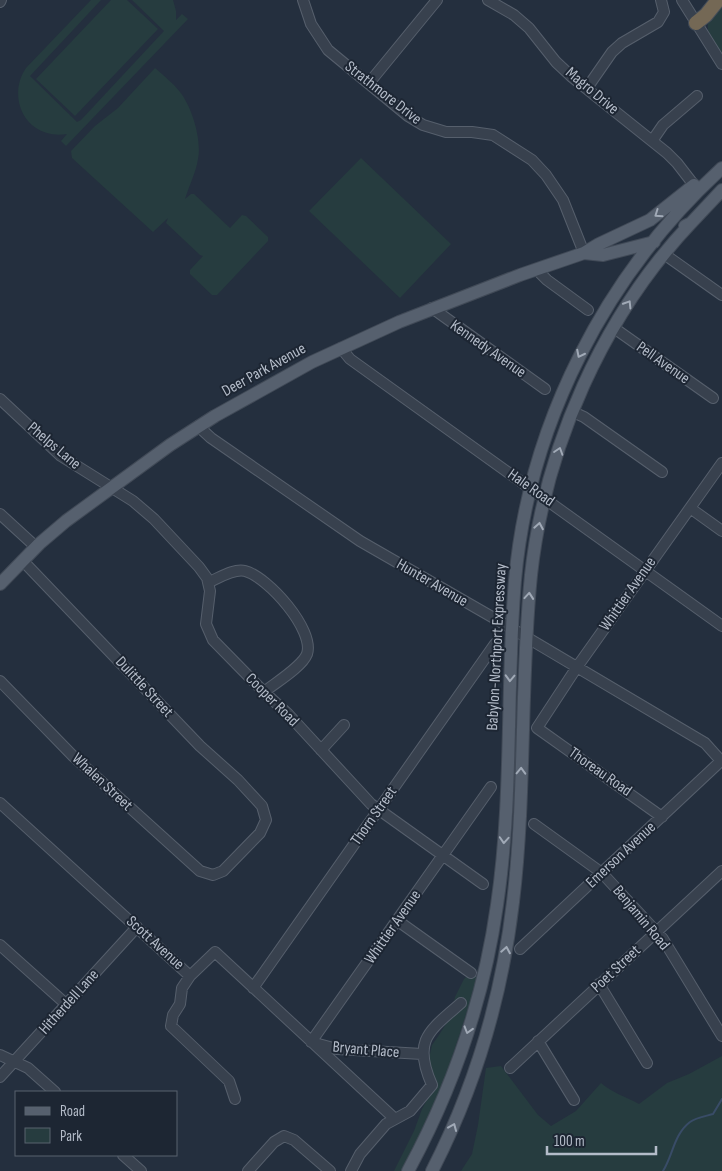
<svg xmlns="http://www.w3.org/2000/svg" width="722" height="1171" viewBox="0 0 722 1171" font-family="'Sofia Sans Condensed',sans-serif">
<rect width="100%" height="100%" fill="#242f3e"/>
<path fill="#263c3f" d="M91 0H101L30 76 77 122 81 120 164 31 132 0H173L176 11V20L182 14 188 19 66 146 61 141 67 134C60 135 54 135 47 133 19 125 10 91 26 68Z
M111 0H127L158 29 75 116 36 79Z
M722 1V54C704 27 702 28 722 1Z
M155 68C164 76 173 83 180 92 192 107 202 140 198 159 196 172 189 186 185 199L191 194H194L230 228 242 215 246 216 268 237V241L217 295H212L190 274V270L203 256 200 255 166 223 168 218 153 232 72 158 71 151 95 126 118 108Z
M361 158 451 244 400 298 309 211Z
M476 968V980L474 990 451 1061 436 1103 402 1171H394L414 1131 422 1109 433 1089 427 1067 432 1045 439 1035 451 1016 455 997 464 979Z
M722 1056V1171H461L472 1154 478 1125 486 1068 501 1066 538 1115 551 1126 576 1111 601 1083C614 1094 625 1096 639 1104L667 1083 689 1074Z"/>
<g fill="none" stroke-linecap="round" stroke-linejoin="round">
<path stroke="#394c67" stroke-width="2" d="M663 1171C673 1155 674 1134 690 1122 695 1118 706 1116 713 1114L722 1099"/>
<defs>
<path id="minor" d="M303 0 311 24 328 50 408 116 423 125 446 132H472L493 135 532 160 546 175 563 200 584 253
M488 0 514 15 529 28 556 62 572 77 667 153 677 163 694 185
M682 0 722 64
M0 2 1 0
M369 83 437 0
M587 88 612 52 622 43 658 22 664 12 661 0
M652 141 663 125 697 96
M664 254 722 295
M536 269 547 280 588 310
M432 308 545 389
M614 328 713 398
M341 348 350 359 722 626
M0 399 61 456 133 501 154 519 199 567 207 578 210 591 206 624 213 640 264 692 288 714 371 804 483 884
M573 412 584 417 662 472
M198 426 211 438 360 541 499 621 705 743 722 762
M690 508 722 531
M0 514 36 547
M209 582C219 578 234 568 245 571 268 577 315 630 307 654 302 667 275 683 264 692
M0 681 73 756 200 871 213 875 223 871 260 833 266 820 262 806 238 780 200 746 23 561
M321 750 344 725
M0 803 190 976
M662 817 537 728 577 667 722 463
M534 824 602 873 663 939 722 1036
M398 921 471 973
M0 945 67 1005
M520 949 722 760
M599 984 647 1063
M253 988 495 644
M538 1041 574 1100
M422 1054 337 1049 311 1042 491 787
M0 1055 28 1068 55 1092
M510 1068 722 871
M0 1077 137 927
M235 1099 229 1081 171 1026 173 1015 180 1004 182 988 190 976 215 952 395 1119
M123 1155 141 1171
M248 1171 274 1142 284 1136 294 1140 330 1171
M351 1171 360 1154 386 1124 410 1111 432 1085C412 1040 429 1031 461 1003"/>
<path id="major" d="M685 226 691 223 722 190
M584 253 603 255 654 242
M0 584 39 544 66 521 170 445 215 416 312 362 399 322 520 275 584 253 599 244 650 220 694 185
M408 1171C453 1088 484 998 497 905 513 798 506 688 515 580 529 423 606 274 722 168
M432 1171C475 1087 502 996 513 902 526 794 520 684 531 575 545 447 603 316 691 223"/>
<path id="highway" d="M696 23 706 15 718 0"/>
</defs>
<use href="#minor" stroke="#565f6c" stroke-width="12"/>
<use href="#major" stroke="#414a57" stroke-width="14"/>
<use href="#highway" stroke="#434c59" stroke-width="16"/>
<use href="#minor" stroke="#38414e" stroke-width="10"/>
<use href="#major" stroke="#56606e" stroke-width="12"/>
<use href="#highway" stroke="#746855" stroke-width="14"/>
</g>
<defs><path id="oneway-chevron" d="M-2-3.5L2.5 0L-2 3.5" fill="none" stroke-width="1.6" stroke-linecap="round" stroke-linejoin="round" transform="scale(1.25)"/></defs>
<g stroke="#a1aab7">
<use href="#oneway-chevron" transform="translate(658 214) rotate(145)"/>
<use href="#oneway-chevron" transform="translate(628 304) rotate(-58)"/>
<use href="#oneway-chevron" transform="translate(580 354) rotate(117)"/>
<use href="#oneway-chevron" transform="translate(559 451) rotate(-72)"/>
<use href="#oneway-chevron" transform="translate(539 526) rotate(-80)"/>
<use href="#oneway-chevron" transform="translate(529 596) rotate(-85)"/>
<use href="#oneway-chevron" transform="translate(510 678) rotate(92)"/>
<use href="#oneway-chevron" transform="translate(521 771) rotate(-88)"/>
<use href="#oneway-chevron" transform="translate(504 840) rotate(94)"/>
<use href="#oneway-chevron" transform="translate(506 950) rotate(-80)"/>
<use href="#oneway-chevron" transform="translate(468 1030) rotate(107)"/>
<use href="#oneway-chevron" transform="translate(453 1127) rotate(-67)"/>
</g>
<g text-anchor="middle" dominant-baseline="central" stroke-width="4" stroke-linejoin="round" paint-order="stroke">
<g font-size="16" fill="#b4bcc9" stroke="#1d2633">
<text transform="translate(592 91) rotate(40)">Magro Drive</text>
<text transform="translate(383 93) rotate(38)">Strathmore Drive</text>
<text transform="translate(488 349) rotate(35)">Kennedy Avenue</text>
<text transform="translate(663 363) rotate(35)">Pell Avenue</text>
<text transform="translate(264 370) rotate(-29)">Deer Park Avenue</text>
<text transform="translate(54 446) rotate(40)">Phelps Lane</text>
<text transform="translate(531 488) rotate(35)">Hale Road</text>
<text transform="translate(432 583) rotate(30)">Hunter Avenue</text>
<text transform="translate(628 594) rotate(-55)">Whittier Avenue</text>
<text transform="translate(497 647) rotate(-87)">Babylon-Northport Expressway</text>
<text transform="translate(144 687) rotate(47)">Dulittle Street</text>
<text transform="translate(272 700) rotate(45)">Cooper Road</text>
<text transform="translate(600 772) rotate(35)">Thoreau Road</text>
<text transform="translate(102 782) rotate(43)">Whalen Street</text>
<text transform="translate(374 816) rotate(-55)">Thorn Street</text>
<text transform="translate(621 855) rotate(-43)">Emerson Avenue</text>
<text transform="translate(641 918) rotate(50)">Benjamin Road</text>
<text transform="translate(393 927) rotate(-55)">Whittier Avenue</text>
<text transform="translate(155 943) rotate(42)">Scott Avenue</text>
<text transform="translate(616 969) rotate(-43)">Poet Street</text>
<text transform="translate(69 1002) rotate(-48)">Hitherdell Lane</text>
<text transform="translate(366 1050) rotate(5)">Bryant Place</text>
</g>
</g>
<rect x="15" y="1091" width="162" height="65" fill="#1d2633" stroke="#59626f"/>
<rect x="25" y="1107" width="25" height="8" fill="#56606e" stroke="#59626f"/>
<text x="60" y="1116" font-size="15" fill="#b4bcc9">Road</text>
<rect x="25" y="1128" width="25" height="15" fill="#263c3f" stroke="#59626f"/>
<text x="60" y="1141" font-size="15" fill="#b4bcc9">Park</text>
<path d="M547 1146v8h109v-8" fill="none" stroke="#b4bcc9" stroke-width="2.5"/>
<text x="554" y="1146" font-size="15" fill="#b4bcc9" stroke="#1d2633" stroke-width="4" paint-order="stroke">100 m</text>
</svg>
